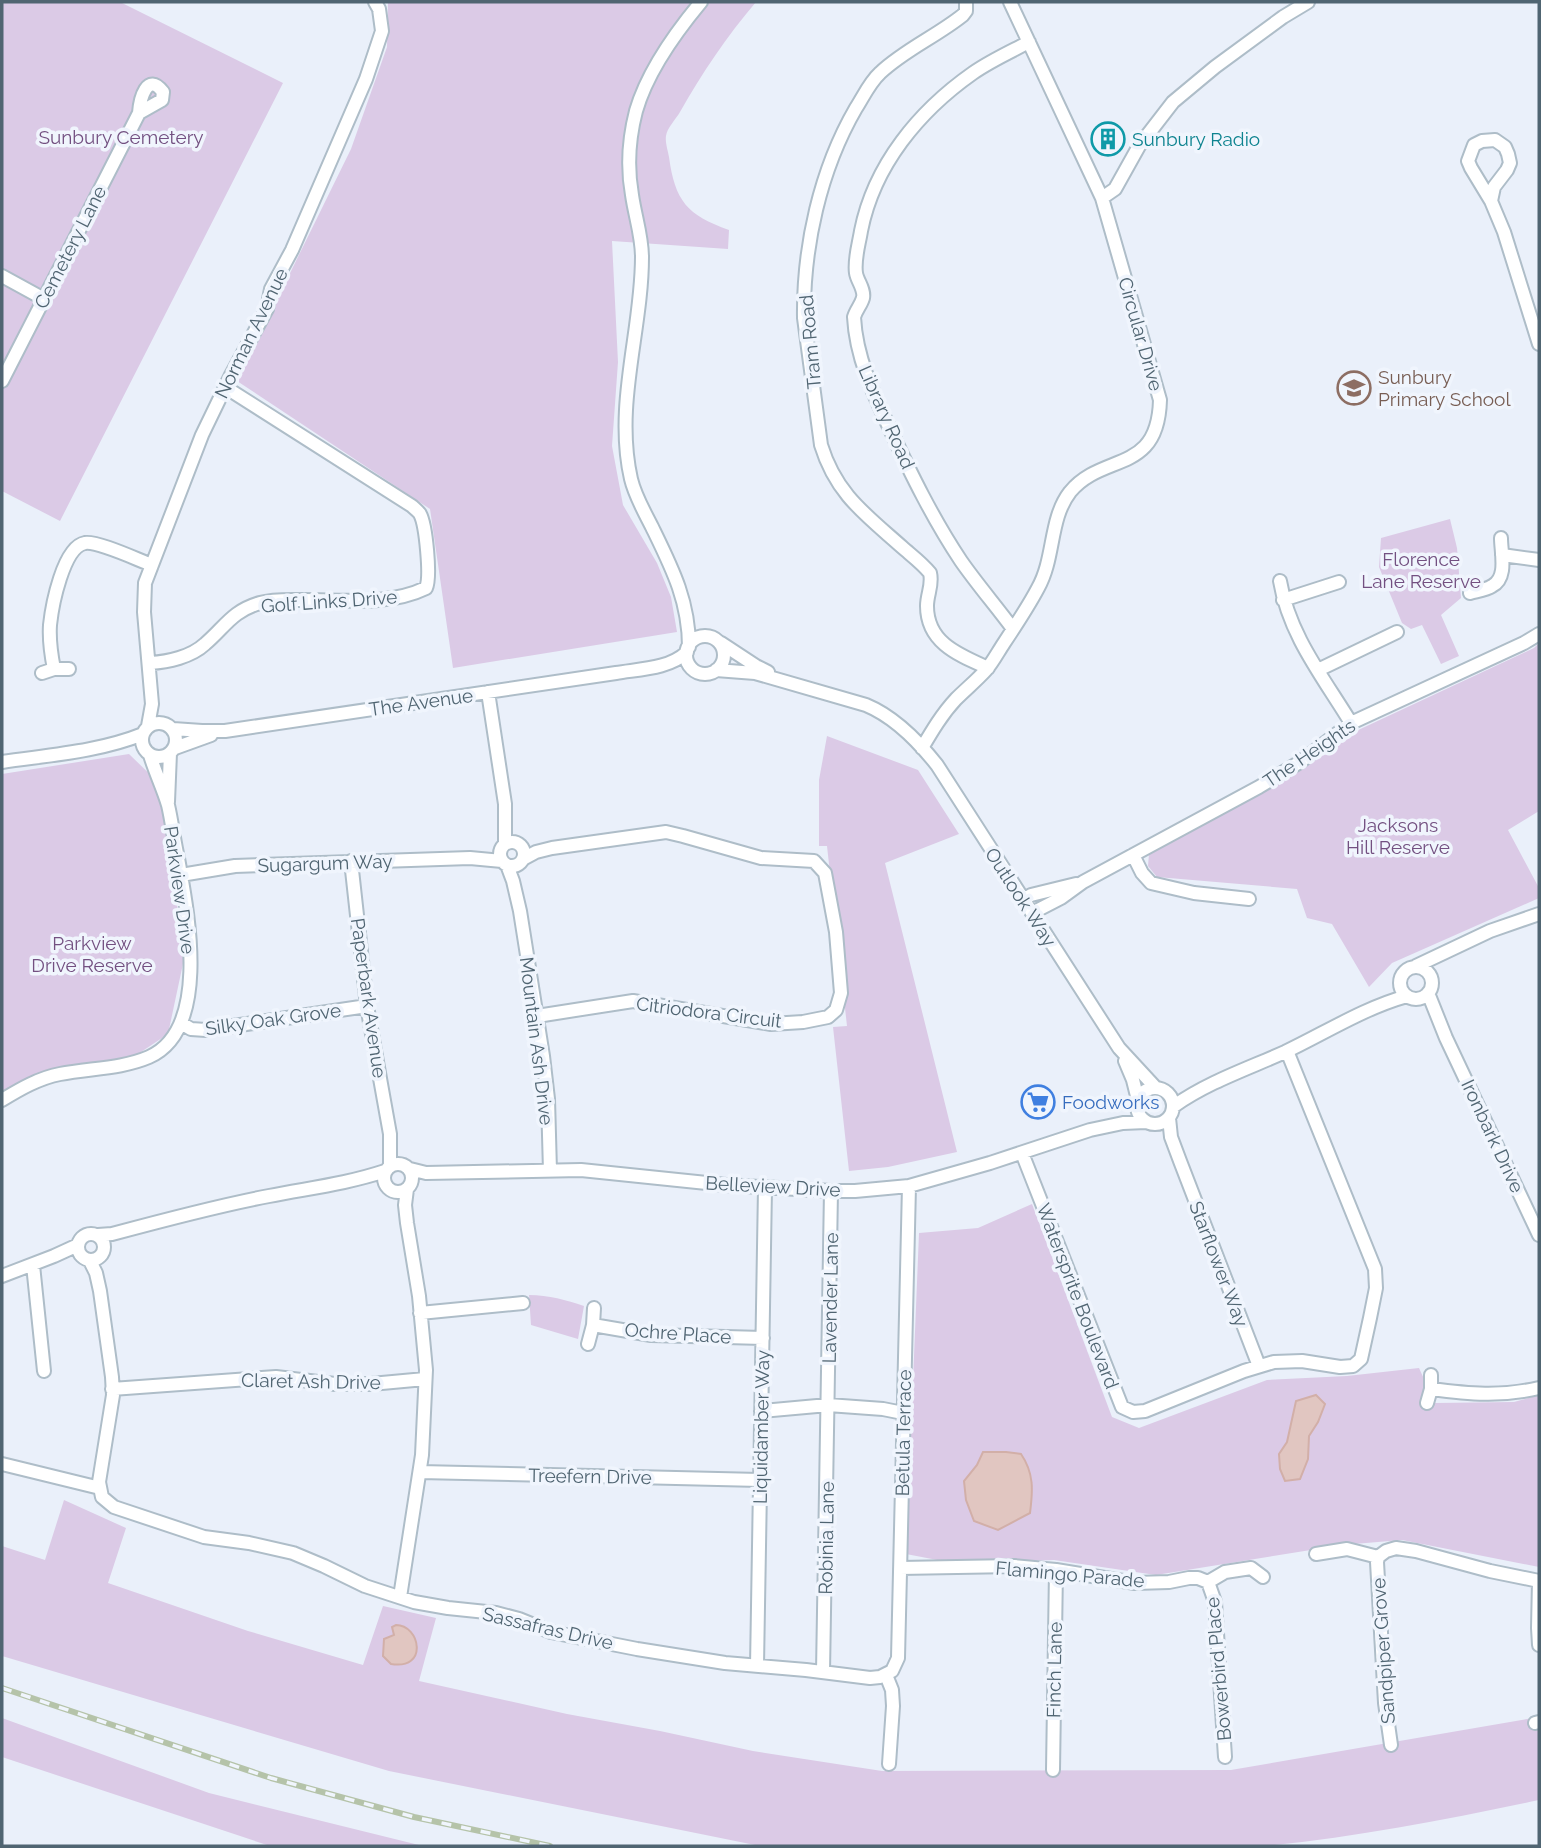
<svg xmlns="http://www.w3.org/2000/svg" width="1541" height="1848" viewBox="0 0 1541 1848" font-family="Raleway,sans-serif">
<rect width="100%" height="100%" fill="#eaf0fa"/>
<path fill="#dbcae6" d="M2 2H120L283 83 60 521 2 491Z
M388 2H756C727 36 702 73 680 112 676 119 667 128 666 136 665 142 668 151 669 157 675 201 687 215 729 230L728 249 612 241 618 362 612 446 623 505 657 563 671 597 677 632 453 668 430 509 237 381 351 149 387 47Z
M1450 519 1457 548 1461 598 1441 615 1459 656 1441 664 1422 625 1411 629 1402 623 1379 567 1381 538Z
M1539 643V811L1508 830 1539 888V898L1392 963 1369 987 1332 924 1307 918 1297 889 1157 877 1148 866 1149 854 1287 779 1354 732 1534 648Z
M827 736 918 770 959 834 885 863 957 1152 888 1167 849 1171 833 1027 847 1026 827 846H819V780Z
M129 754 162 786 184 959 168 1034 129 1060 35 1082 2 1099V774Z
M1032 1204 1112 1417 1139 1428 1267 1380 1347 1376 1419 1368 1435 1403 1514 1402 1539 1395V1567L1402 1540 1342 1545 1156 1575 1054 1560 953 1563 906 1554 919 1233 978 1228Z
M529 1295C549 1295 566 1300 584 1306L578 1339 531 1325Z
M64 1500 126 1528 108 1583 248 1631 363 1665 383 1606 436 1618 419 1681 567 1714 660 1731 753 1751 882 1771 1231 1770 1539 1717V1800C1449 1819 1357 1837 1265 1846H760L389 1771 2 1656V1546L45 1560Z
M2 1718 209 1793 423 1846H270L2 1757Z"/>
<path fill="#e1c6c1" stroke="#d2afa8" stroke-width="2" d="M1316 1395 1325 1404 1318 1422 1309 1436 1308 1459 1300 1479 1285 1481 1280 1469 1279 1454 1287 1442 1296 1401Z
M983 1452H1006L1021 1454C1034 1473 1033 1490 1030 1513L998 1530 974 1521 966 1500 964 1481 977 1465Z
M396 1625C420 1625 429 1670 391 1664L383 1656 384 1639 394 1635 392 1627Z"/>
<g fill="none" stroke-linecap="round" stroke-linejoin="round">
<defs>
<path id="minor" d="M966 2V11L963 15C937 36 904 50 880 73 870 82 863 97 856 108 820 170 803 247 804 318L821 445C836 494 865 514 902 547 911 555 922 563 930 573 933 585 927 594 927 606 927 643 959 655 988 668
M1102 198 1115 189 1139 146 1173 102 1215 67 1283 17 1308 2
M1491 201 1494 187 1507 170 1510 163 1508 154 1505 147 1495 140 1482 141 1474 145 1468 161 1471 168 1491 201 1504 232 1539 344
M2 276 44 299
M2 381 139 113C140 99 147 71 163 92L162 100 139 113
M1502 555 1539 560
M1280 581C1289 635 1323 677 1351 723
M1470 593C1477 591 1486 590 1492 586 1508 578 1501 553 1501 538
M1283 600 1339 582
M1013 629C996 606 977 584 961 561 933 519 911 474 890 429 873 393 856 357 854 317 856 310 861 305 863 298 865 289 857 281 856 273 854 259 859 244 861 231 874 165 919 111 973 73 990 61 1010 52 1029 42
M686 655a19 19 0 1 1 38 0a19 19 0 1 1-38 0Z
M721 643 756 666 768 672
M689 647C689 601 672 568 652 527 644 511 635 496 631 479 614 404 642 331 642 257 642 236 635 216 632 195 627 167 629 138 636 111 647 73 676 32 701 2
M150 663C168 662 191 657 205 644 225 627 232 611 260 603 274 599 289 600 303 600 343 600 389 606 426 588 431 577 426 525 420 514 419 512 414 508 412 506L225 387
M54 669C51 654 49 640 50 625 52 606 63 547 85 543 98 541 138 560 152 565
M716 670 755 673 866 705C895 717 918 741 937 765L1119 1048 1155 1087
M1318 670 1397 632
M42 673 54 669H69
M488 692 505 804V843
M142 740a17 17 0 1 1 34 0a17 17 0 1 1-34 0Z
M148 726 152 704 144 612 145 583 202 435 231 375 267 309 271 289 292 250 366 79 382 31 379 9 375 2
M173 729 202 731H225L616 673C640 669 669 669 687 652
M175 748 211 735
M922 748C932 731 942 714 956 699 966 689 977 680 986 670 993 662 998 652 1004 643 1016 625 1028 607 1038 588 1055 558 1049 519 1070 492 1103 452 1158 475 1160 400L1102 198 1010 2
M2 762C49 755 98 752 143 734
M168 802 170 753
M500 854a12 12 0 1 1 24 0a12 12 0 1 1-24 0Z
M1133 855 1142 873 1151 883 1194 893 1249 899
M523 859 536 852 552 848 666 832 683 836 761 858 814 861 825 873 836 932 841 993 836 1010 828 1017 803 1022 771 1024 633 1001 537 1016
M351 861 367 1006 390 1134V1166
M507 865 513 881 520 911 543 1056 548 1099 550 1171
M181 875 235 866 470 858 502 861
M1023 900 1031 895 1076 884
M1032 913 1061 898 1083 882 1259 787 1300 762 1351 723 1524 643 1539 634
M1416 966 1490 931 1539 914
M1400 983a16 16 0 1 1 32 0a16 16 0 1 1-32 0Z
M1428 993 1446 1038 1539 1235
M181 1023 191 1029 206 1030 367 1006
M1125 1061 1133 1080 1138 1100
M1137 1106a18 18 0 1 1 36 0a18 18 0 1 1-36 0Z
M2 1100C20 1089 39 1078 60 1074 90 1068 121 1069 149 1057 212 1029 187 909 178 858 174 841 172 822 168 805 163 788 155 772 150 755
M1174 1106C1208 1082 1247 1069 1285 1052 1325 1033 1364 1008 1407 996
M1169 1118 1171 1137 1180 1161 1259 1366
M1022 1153 1122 1407 1133 1412 1145 1411 1244 1371 1274 1362 1302 1361 1340 1367 1353 1366 1361 1359 1370 1318 1376 1288 1375 1269 1287 1051
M384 1178a14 14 0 1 1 28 0a14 14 0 1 1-28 0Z
M410 1169 426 1173 581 1170 726 1185 831 1191H855L909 1186 990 1163 1090 1130 1123 1123 1146 1122
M78 1247a13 13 0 1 1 26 0a13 13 0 1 1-26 0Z
M98 1235 112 1234C164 1220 216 1206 269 1196 309 1188 346 1184 385 1171
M90 1261 96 1273 100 1291 112 1377 113 1395 99 1482 102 1497 114 1507 204 1537 249 1543 293 1553 324 1566 365 1586 414 1602 448 1608 496 1613 519 1619 551 1632 637 1649 725 1663 806 1670 870 1678 880 1677 892 1671 898 1658 909 1186
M33 1265 44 1371
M2 1276 54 1256 78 1245
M420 1313 523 1303
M593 1325 651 1335 763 1338
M588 1344 593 1325 594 1308
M112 1389 276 1377 335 1384H371L425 1379
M1431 1389C1469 1394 1501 1397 1539 1388
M1427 1403 1431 1389V1375
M761 1411 828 1405 883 1409 903 1413
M2 1464 100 1488
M420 1472 760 1480
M1316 1554 1347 1549 1378 1557
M1378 1557 1377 1562 1385 1703 1391 1745
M1378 1557 1386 1551 1396 1548 1416 1551 1490 1571 1539 1581
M900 1568 1014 1566 1056 1570 1135 1583 1169 1582 1189 1578H1198L1208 1582 1225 1572 1251 1568 1263 1577
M1539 1581 1538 1628 1539 1645
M1208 1582 1215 1602 1225 1757
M400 1597 422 1455 426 1370 419 1296 407 1223 405 1205 407 1189
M757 1666 765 1188
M823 1672 831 1191
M886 1675 892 1690 893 1706 889 1764
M1535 1723 1539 1722
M1053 1770 1056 1570"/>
</defs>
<use href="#minor" stroke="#aebdc8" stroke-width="16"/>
<use href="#minor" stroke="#fff" stroke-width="12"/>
<defs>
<path id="rail" d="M2 1688 271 1778 414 1817 550 1846"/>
</defs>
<use href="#rail" stroke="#b5c3a9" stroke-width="6"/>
<use href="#rail" stroke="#f0f5fd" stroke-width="3.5" stroke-dasharray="10" stroke-linecap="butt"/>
</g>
<defs>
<symbol id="building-ring" viewBox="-11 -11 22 22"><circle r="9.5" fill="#f0f5fd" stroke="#0f9aa8" stroke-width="1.5"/><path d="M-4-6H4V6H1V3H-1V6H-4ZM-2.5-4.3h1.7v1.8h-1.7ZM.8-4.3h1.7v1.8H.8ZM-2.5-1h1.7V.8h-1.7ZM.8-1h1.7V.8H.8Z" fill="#0f9aa8"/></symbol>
<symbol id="school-ring" viewBox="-11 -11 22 22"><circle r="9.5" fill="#f0f5fd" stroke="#8d6e63" stroke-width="1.5"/><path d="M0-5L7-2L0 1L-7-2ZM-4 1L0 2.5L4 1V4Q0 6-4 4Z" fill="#8d6e63"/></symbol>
<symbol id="supermarket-ring" viewBox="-11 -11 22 22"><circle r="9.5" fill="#f0f5fd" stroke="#3f7fe0" stroke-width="1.5"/><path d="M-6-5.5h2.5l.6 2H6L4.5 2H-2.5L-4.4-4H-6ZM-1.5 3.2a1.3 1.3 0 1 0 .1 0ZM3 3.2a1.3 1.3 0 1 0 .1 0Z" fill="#3f7fe0"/></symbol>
</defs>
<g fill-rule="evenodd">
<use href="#building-ring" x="1089" y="120" width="38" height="38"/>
<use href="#school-ring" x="1335" y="369" width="38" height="38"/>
<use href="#supermarket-ring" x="1019" y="1083" width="38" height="38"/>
</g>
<g text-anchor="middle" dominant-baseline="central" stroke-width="7" stroke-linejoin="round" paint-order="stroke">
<g font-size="19" fill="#735081" stroke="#f0f5fd">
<text x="121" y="137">Sunbury Cemetery</text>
<text x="1421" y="559">Florence<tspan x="1421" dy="22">Lane Reserve</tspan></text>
<text x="1398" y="825">Jacksons<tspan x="1398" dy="22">Hill Reserve</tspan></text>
<text x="92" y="943">Parkview<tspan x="92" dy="22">Drive Reserve</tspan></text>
</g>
<g font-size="19" fill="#0d838f" stroke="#f0f5fd" text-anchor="start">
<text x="1132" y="139">Sunbury Radio</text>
</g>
<g font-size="19" fill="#506572" stroke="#f0f5fd">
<text transform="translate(70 247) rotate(-63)">Cemetery Lane</text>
<text transform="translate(251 333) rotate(-64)">Norman Avenue</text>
<text transform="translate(1141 334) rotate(74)">Circular Drive</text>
<text transform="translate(810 342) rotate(-95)">Tram Road</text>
<text transform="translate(887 417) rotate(66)">Library Road</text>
<text transform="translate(329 601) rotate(-4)">Golf Links Drive</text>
<text transform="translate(421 702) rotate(-8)">The Avenue</text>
<text transform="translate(1309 753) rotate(-34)">The Heights</text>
<text transform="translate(325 863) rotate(-2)">Sugargum Way</text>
<text transform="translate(180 890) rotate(82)">Parkview Drive</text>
<text transform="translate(1021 897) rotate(57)">Outlook Way</text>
<text transform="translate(369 998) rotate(82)">Paperbark Avenue</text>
<text transform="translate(709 1012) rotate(7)">Citriodora Circuit</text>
<text transform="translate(273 1019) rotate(-8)">Silky Oak Grove</text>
<text transform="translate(537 1041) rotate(83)">Mountain Ash Drive</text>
<text transform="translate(1493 1136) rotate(65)">Ironbark Drive</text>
<text transform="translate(773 1186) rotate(3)">Belleview Drive</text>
<text transform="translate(1219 1264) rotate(69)">Starflower Way</text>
<text transform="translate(1078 1296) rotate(69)">Watersprite Boulevard</text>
<text transform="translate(830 1298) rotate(-89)">Lavender Lane</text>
<text transform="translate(678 1333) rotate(4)">Ochre Place</text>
<text transform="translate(311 1381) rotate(1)">Claret Ash Drive</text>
<text transform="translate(761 1427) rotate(-89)">Liquidamber Way</text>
<text transform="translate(903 1433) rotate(-89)">Betula Terrace</text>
<text transform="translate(590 1476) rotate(1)">Treefern Drive</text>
<text transform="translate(826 1538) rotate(-89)">Robinia Lane</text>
<text transform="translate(1070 1574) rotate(5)">Flamingo Parade</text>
<text transform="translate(548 1628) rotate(13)">Sassafras Drive</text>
<text transform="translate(1383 1651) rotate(-94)">Sandpiper Grove</text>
<text transform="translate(1218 1669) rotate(-95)">Bowerbird Place</text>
<text transform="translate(1054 1670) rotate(-89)">Finch Lane</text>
</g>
<g font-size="19" fill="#785e54" stroke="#f0f5fd" text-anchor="start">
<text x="1378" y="377">Sunbury<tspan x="1378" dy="22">Primary School</tspan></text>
</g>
<g font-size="19" fill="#366cbe" stroke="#f0f5fd" text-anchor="start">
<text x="1062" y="1102">Foodworks</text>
</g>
</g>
<rect width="1541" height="1848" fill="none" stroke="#506572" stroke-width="7"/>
</svg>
